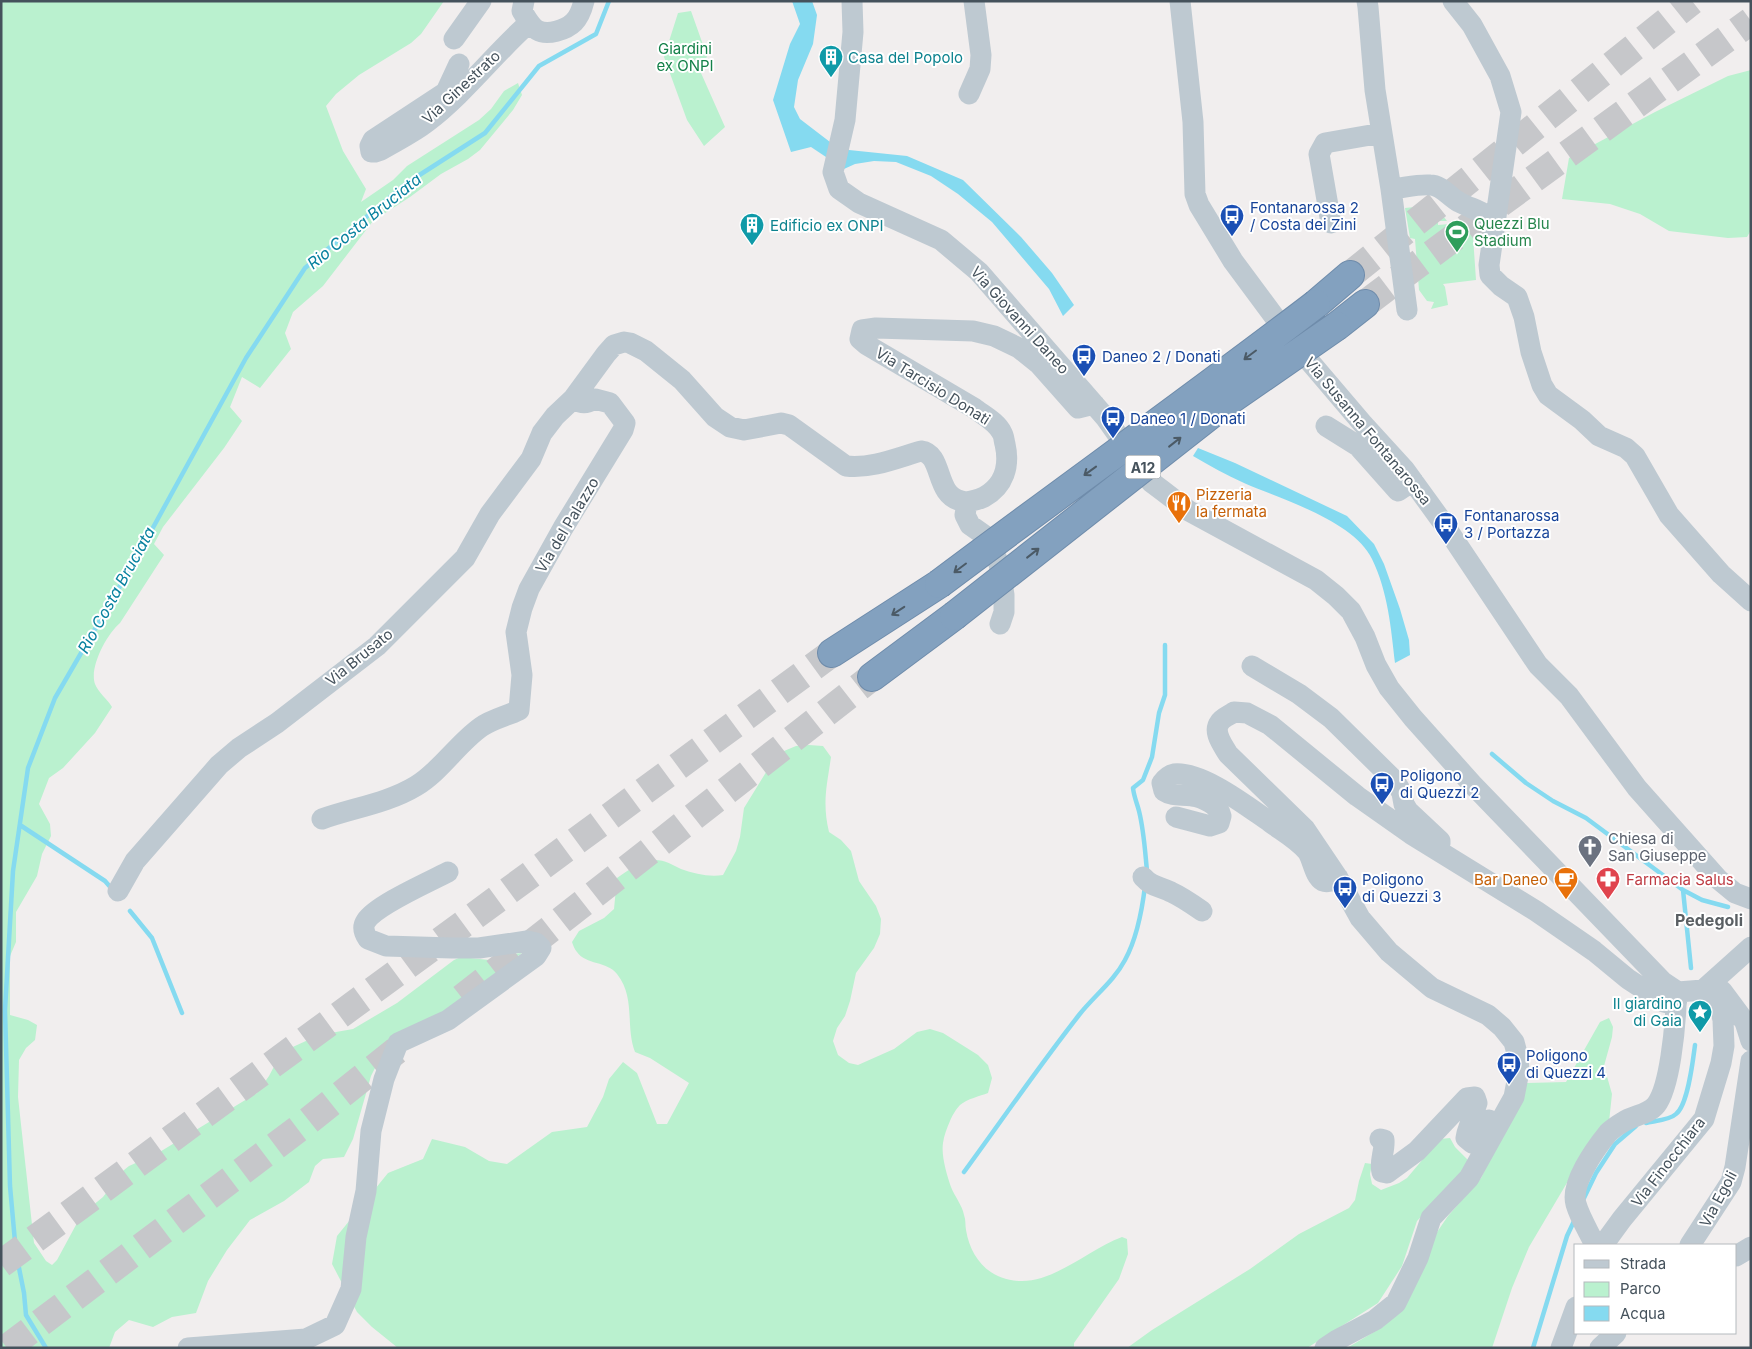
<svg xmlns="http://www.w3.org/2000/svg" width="1752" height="1349" viewBox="0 0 1752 1349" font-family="Inter,sans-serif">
<rect width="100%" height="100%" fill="#f1eeee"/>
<path fill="#baf1cf" d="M1 1H444L421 34 411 43 359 75 336 94 326 106 343 151 366 189 361 202 393 180 407 166 479 120 491 109 504 91 518 83 522 95 513 110 480 150 468 159 441 174 410 197 373 221 323 286 293 312 285 333 291 349 260 388 242 377 230 407 242 421 224 448 163 527 154 544 164 555 120 623C107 634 89 667 95 684 98 692 108 700 112 707L95 733 63 768 49 778 39 804 50 824 51 836 42 854 37 876 16 912V942L10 956V1015L28 1020 37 1025 35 1040 26 1048 19 1060 18 1097 34 1243 46 1261 52 1265 57 1260 77 1223 86 1211 103 1197 124 1170 129 1166 158 1153 257 1093 269 1076 279 1057 284 1051 319 1035 353 1029 397 1003 454 960 461 957 489 960 502 955 522 953 437 1018 398 1035 382 1054 371 1076 353 1139 344 1157 323 1159 315 1166 309 1182 284 1201 250 1220 227 1250 208 1281 196 1313 172 1317 153 1327 129 1320 115 1332 109 1348H1Z
M691 11 707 56 701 73 725 127 704 146 687 120 664 57 678 13Z
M1751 70V230L1747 237 1728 238 1669 231 1640 214 1610 204 1562 199 1569 158 1655 112 1728 76Z
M1424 206 1440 212 1447 221H1438V225L1472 222 1476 280 1443 284 1445 287 1448 305 1431 309 1434 302 1427 301 1419 290 1415 239 1410 238 1405 208Z
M809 745 823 746 831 757C827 785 822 803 829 832L841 840 851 851 859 881 876 906 881 919 880 934 874 948 856 973 850 1001 845 1016 837 1028 833 1041 838 1055 849 1063 858 1065 894 1049 917 1032 930 1029 943 1033 978 1055 988 1065 992 1078 988 1093C980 1096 967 1099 960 1105 956 1109 952 1116 950 1121 947 1128 944 1135 943 1143 941 1156 947 1175 951 1187 955 1197 962 1205 964 1215 966 1220 965 1225 966 1230 971 1260 991 1281 1022 1281 1056 1281 1090 1249 1122 1237L1127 1239 1128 1254 1119 1279 1074 1343V1348H398L372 1327 357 1312 332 1264 337 1236 388 1173 423 1159 432 1139 465 1147 489 1161 507 1164 552 1132 587 1127 603 1097 609 1079 623 1062 637 1073 657 1124H667L689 1083 650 1058 635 1052C625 1026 636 998 617 974 607 961 586 965 577 952 575 950 573 945 572 942L579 931 604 918 614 909 617 878C627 871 642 860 655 860 665 860 673 865 681 869 695 874 709 877 723 875L736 851 740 837 744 808 773 761 784 751 796 746Z
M1609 1018 1613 1027 1612 1037 1604 1066 1612 1094 1609 1122 1584 1154 1529 1247 1512 1288 1492 1348H1347L1384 1326 1433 1238 1448 1216 1481 1178 1527 1083 1566 1082 1600 1022Z
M1450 1138 1455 1147 1469 1161 1455 1181 1417 1221 1402 1266 1378 1303 1307 1348H1127L1152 1330 1250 1269 1299 1234 1349 1208 1355 1200 1359 1181 1365 1163 1372 1164 1370 1174 1372 1184 1381 1190 1399 1183 1407 1178 1440 1139Z"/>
<path fill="#85daf0" d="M792 1H812L817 15 813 44 798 80 794 107 800 119 830 142 849 150 907 156 963 180 1021 237 1052 273 1074 305 1063 316 1049 289 992 222 958 194 931 176 896 162 874 161 855 164 844 169 811 147 791 152 773 100 790 44 800 24Z
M1198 448 1235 463 1347 516 1374 544 1384 564 1400 609 1409 640 1410 655 1395 663C1391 628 1388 592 1372 559 1354 521 1281 499 1244 483 1226 475 1210 466 1193 456Z"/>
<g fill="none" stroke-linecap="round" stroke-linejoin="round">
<path stroke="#85daf0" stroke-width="4.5" d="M1492 754 1526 783 1553 801 1586 818 1683 890 1702 900 1728 907
M20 825 105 881 112 889
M1147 871C1145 851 1144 831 1139 811 1137 803 1134 797 1133 788L1143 780 1152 757 1159 713 1165 695V645
M1683 890 1691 968
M130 911 152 938 182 1013
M1646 1123C1654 1121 1670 1120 1676 1114 1688 1105 1693 1060 1695 1045
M964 1172C1002 1120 1039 1066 1079 1015 1094 996 1114 981 1125 960 1137 938 1142 911 1145 886
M1584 1198 1596 1173 1615 1144 1636 1126
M46 1348 26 1315 24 1293 16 1253 10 1186 5 1010 13 871 28 768 55 698 138 555 246 358 305 268 407 183 485 133 539 66 596 34 609 1
M1533 1348 1567 1236 1575 1219"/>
<path stroke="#c6c7ca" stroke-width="28" stroke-dasharray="28 14" stroke-linecap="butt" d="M1350 275 1692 1
M1365 304C1492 208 1622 115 1751 21
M462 998 872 677
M1 1264 832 653
M7 1348 302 1126 407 1042"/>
<defs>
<path id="highway" d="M1316 304 1350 275
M1337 326 1365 304
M832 653 939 584
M872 677 954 616"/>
</defs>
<use href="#highway" stroke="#6f8cab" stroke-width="30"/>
<path stroke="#bec9d1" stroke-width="21" d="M524 1 522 11C526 17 530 26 537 30 547 36 566 30 574 22 579 17 582 9 584 1
M852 1 853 32 845 120 833 172 839 189 859 203 941 240 979 272 1105 417 1151 482 1163 491 1189 511 1316 580 1336 596 1351 611 1365 637 1376 665 1389 688 1413 718 1472 784 1663 982 1678 992 1703 990 1751 947
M1180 1 1193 122 1195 194 1199 205 1233 261 1293 342 1362 423 1404 469 1441 520 1538 665 1569 696 1637 788 1718 879 1735 893 1751 899
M1367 1 1368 7 1375 90 1391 189 1407 310
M1453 1 1472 25 1500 76 1511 112 1489 265 1490 275 1501 286 1517 297 1524 317 1531 352 1542 385 1548 395 1582 420 1599 436 1626 448 1635 456 1669 515 1721 574 1751 601
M454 39 481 1
M459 64 446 92 373 140 370 146 371 152H375L381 150C396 141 413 133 427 122 465 93 494 54 529 23
M969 94 980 69 981 55 974 1
M1391 189C1403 188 1418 184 1430 185 1442 185 1449 197 1459 202 1473 210 1484 210 1495 224
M1331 223 1319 154 1325 143 1382 133
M1326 426 1358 446 1398 491 1413 481
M967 502 965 515 970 525 987 537 999 564 1004 595V612L1000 624
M1252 666 1299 694 1331 718 1395 781 1402 793 1404 804 1408 811 1440 841V844
M1176 817 1210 826 1219 823 1221 816C1219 805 1202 797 1192 796 1182 794 1173 797 1164 791L1162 783C1165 779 1169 775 1174 774 1202 771 1248 807 1270 822 1282 831 1297 839 1307 851 1313 859 1314 876 1323 881 1328 883 1333 880 1338 878
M322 819C353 808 388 803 416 786 441 771 457 744 481 727 492 719 507 716 519 710L522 675 516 632 522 608 529 589 563 528 623 430 625 423 610 403 595 399C586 404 582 404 573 399
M1143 877C1152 887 1159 886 1171 892 1182 897 1192 904 1202 911
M118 891 135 861 219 765 239 748 277 723 377 646 465 558 490 514 531 459 542 433 555 416 573 399 606 354 614 345 624 342 630 343 646 351 682 380 715 417 730 427 744 430 781 423 789 425 846 466C871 469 897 458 921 451 944 454 934 496 962 501 969 503 977 500 984 497 1004 486 1010 466 1005 444 1004 441 1004 436 1002 433 997 422 983 415 974 408L867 345 860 339 862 330 876 328 973 331 994 336 1019 348 1039 364 1078 408 1094 404
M1721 996 1720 992 1722 991 1745 1022 1751 1041
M1380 1139 1384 1140C1385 1151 1379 1162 1382 1172L1387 1173 1417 1151 1467 1098 1475 1097 1477 1103 1467 1133 1466 1138 1472 1143 1476 1141 1489 1120
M1595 1245C1589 1232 1580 1218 1576 1204 1570 1184 1595 1149 1608 1133 1612 1129 1618 1125 1623 1122 1633 1115 1648 1115 1656 1105 1670 1087 1675 1028 1676 1005
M1603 1245 1622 1219 1704 1119 1721 1063 1724 1046 1723 1020 1721 1011 1717 1002 1703 990
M1690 1245 1731 1182 1735 1167 1751 1061
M1736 1256 1751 1247
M188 1348 306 1339 335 1325 351 1289 356 1237 366 1191 371 1131 384 1079 398 1043 448 1020 536 956 541 948 536 943 527 941 479 948H452L386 946 368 939C364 933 362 927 366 921 376 905 429 882 448 872
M1325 1348 1337 1340 1375 1320 1396 1303 1418 1258 1431 1218 1469 1178 1514 1097 1519 1071 1518 1057 1514 1042 1502 1027 1488 1015 1432 988 1389 952 1360 918 1338 878 1305 829 1228 754C1223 745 1212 732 1220 722 1222 718 1230 715 1234 712L1247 713 1270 725 1357 796 1411 834 1536 911 1594 951 1628 979 1648 992 1664 1002 1676 1005 1678 992
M1561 1348 1576 1307
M1600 1348 1616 1333"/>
<use href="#highway" stroke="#83a1bf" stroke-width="28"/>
<defs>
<path id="highway-bridge" d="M939 584C1064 490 1192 399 1316 304
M954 616 1223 405 1337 326"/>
</defs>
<use href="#highway-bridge" stroke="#6f8cab" stroke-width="30" stroke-linecap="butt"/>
<use href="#highway-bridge" stroke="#83a1bf" stroke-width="28"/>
</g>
<defs><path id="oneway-shaft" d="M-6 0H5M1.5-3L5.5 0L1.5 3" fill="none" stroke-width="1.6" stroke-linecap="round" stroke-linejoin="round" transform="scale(1.25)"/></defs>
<g stroke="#4b5a66">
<use href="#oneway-shaft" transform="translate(1250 355) rotate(143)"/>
<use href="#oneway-shaft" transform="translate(1175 442) rotate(-38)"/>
<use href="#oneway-shaft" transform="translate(1090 471) rotate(144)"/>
<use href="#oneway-shaft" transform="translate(1033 553) rotate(-38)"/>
<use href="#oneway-shaft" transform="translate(960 568) rotate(143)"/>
<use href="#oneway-shaft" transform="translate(898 611) rotate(147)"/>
</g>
<defs>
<symbol id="building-pin" viewBox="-11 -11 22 30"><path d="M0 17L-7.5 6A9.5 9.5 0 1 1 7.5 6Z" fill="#0f9aa8" stroke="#fff"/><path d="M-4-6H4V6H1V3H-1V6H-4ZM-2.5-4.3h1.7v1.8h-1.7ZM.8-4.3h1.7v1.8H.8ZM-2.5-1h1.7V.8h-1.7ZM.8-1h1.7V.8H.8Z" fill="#fff"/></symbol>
<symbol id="bus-pin" viewBox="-11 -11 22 30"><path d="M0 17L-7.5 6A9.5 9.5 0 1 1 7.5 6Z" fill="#1a4fb4" stroke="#fff"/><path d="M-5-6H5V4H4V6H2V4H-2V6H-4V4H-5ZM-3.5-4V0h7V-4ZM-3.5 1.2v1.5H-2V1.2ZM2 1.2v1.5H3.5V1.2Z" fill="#fff"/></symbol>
<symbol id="stadium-pin" viewBox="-11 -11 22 30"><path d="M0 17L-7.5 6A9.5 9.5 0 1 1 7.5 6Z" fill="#2e9e5b" stroke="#fff"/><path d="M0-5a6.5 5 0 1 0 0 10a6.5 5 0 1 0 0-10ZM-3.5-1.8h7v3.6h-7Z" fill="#fff"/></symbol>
<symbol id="restaurant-pin" viewBox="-11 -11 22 30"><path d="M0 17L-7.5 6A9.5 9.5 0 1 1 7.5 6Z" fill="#e8710a" stroke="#fff"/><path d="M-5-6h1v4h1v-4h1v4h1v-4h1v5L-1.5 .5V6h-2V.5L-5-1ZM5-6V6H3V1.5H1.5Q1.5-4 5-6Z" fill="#fff"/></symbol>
<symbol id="church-pin" viewBox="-11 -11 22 30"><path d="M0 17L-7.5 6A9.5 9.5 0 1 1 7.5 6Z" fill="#6b7280" stroke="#fff"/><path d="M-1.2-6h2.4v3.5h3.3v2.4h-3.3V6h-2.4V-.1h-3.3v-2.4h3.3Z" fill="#fff"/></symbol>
<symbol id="cafe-pin" viewBox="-11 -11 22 30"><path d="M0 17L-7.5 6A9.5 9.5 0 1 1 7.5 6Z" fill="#e8710a" stroke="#fff"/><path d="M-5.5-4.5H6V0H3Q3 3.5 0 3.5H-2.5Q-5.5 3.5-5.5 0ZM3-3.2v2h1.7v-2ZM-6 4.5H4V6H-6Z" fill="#fff"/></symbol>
<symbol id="pharmacy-pin" viewBox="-11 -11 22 30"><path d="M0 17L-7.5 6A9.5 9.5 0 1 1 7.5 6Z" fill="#e0444e" stroke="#fff"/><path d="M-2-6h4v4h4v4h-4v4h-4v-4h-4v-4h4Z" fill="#fff"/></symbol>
<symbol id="sight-pin" viewBox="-11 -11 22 30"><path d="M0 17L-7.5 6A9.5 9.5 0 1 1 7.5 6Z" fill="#0f9aa8" stroke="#fff"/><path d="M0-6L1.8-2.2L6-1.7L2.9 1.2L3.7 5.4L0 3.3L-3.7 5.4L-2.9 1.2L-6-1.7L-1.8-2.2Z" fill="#fff"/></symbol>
</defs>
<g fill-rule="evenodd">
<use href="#building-pin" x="817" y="43" width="28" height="38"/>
<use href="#bus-pin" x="1218" y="202" width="28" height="38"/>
<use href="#building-pin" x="738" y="211" width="28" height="38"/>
<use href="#stadium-pin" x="1443" y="218" width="28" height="38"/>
<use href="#bus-pin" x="1070" y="342" width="28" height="38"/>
<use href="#bus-pin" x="1099" y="404" width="28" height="38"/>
<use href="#restaurant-pin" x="1165" y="489" width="28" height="38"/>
<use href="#bus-pin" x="1432" y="510" width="28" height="38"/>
<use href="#bus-pin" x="1368" y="770" width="28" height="38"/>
<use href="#church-pin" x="1576" y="833" width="28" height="38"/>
<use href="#cafe-pin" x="1552" y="865" width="28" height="38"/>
<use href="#pharmacy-pin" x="1594" y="865" width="28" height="38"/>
<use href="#bus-pin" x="1331" y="874" width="28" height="38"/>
<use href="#sight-pin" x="1686" y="998" width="28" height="38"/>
<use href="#bus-pin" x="1495" y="1050" width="28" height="38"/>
</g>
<g text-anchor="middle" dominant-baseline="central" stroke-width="4" stroke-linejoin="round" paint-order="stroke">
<rect fill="#fff" stroke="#7d868d" stroke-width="1" x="1125.5" y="455.5" width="35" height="23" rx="4"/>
<g font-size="14" font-weight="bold" fill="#45525c">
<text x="1143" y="467">A12</text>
</g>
<g font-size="15" fill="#138149" stroke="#fff">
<text x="685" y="48">Giardini<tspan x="685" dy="17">ex ONPI</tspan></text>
</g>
<g font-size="15" fill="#0d838f" stroke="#fff" text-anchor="start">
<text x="848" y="57">Casa del Popolo</text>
<text x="770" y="225">Edificio ex ONPI</text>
<text x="1682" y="1003" text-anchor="end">Il giardino<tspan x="1682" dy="17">di Gaia</tspan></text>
</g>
<g font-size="15" fill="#45525c" stroke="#fff">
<text transform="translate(461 87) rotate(-43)">Via Ginestrato</text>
<text transform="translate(1020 320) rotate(48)">Via Giovanni Daneo</text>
<text transform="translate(933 386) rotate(32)">Via Tarcisio Donati</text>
<text transform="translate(1368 431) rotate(50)">Via Susanna Fontanarossa</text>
<text transform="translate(567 525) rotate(-59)">Via del Palazzo</text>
<text transform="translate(359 657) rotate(-39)">Via Brusato</text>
<text transform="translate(1668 1162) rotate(-52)">Via Finocchiara</text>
<text transform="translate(1718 1199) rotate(-62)">Via Egoli</text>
</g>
<g font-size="15" fill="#164399" stroke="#fff" text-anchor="start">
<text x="1250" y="207">Fontanarossa 2<tspan x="1250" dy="17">/ Costa dei Zini</tspan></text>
<text x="1102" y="356">Daneo 2 / Donati</text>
<text x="1130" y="418">Daneo 1 / Donati</text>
<text x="1464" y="515">Fontanarossa<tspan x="1464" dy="17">3 / Portazza</tspan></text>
<text x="1400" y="775">Poligono<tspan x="1400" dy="17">di Quezzi 2</tspan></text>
<text x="1362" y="879">Poligono<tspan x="1362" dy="17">di Quezzi 3</tspan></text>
<text x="1526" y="1055">Poligono<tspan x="1526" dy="17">di Quezzi 4</tspan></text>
</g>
<g font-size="15" fill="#27864d" stroke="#fff" text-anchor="start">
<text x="1474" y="223">Quezzi Blu<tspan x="1474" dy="17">Stadium</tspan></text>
</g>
<g font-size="15" fill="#c56008" stroke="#fff" text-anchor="start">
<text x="1196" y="494">Pizzeria<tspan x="1196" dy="17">la fermata</tspan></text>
<text x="1548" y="879" text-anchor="end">Bar Daneo</text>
</g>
<g font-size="15" fill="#5b616d" stroke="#fff" text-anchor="start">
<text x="1608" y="838">Chiesa di<tspan x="1608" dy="17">San Giuseppe</tspan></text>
</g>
<g font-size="15" fill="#be3a42" stroke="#fff" text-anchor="start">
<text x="1626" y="879">Farmacia Salus</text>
</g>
<g font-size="16" font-style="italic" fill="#07819f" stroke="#fff">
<text transform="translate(364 221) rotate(-39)">Rio Costa Bruciata</text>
<text transform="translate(116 590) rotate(-61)">Rio Costa Bruciata</text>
</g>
<g font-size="16" font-weight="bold" fill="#5a5f63" stroke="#fff">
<text x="1709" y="920">Pedegoli</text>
</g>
</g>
<rect width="1752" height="1349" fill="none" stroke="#45525c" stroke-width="5"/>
<rect x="1574" y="1244" width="162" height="90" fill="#ffffff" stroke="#b5babe"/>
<rect x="1584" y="1260" width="25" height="8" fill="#bec9d1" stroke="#b5babe"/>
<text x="1620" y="1269" font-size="15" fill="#45525c">Strada</text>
<rect x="1584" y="1282" width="25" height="15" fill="#baf1cf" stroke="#b5babe"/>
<text x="1620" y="1294" font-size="15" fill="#45525c">Parco</text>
<rect x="1584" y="1306" width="25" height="15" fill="#85daf0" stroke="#b5babe"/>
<text x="1620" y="1319" font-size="15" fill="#45525c">Acqua</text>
</svg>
